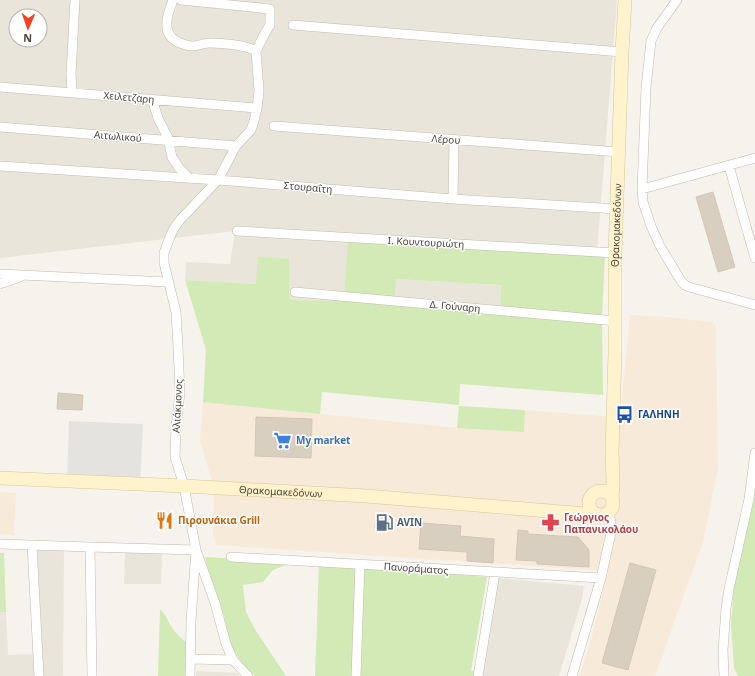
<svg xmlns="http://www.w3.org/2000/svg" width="755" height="676" viewBox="0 0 755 676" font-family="'Noto Sans',sans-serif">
<rect width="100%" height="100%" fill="#f6f3ec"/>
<path fill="#eae5da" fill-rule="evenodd" d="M0 0H617L597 252 348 239 345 301 288 300 289 259 256 284 185 280 186 262 230 264 235 231 0 258ZM16 16H40V40H16Z
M396 279 501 285 500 309 395 303Z
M37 550 64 551 63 676H0V612H6L8 655 40 654Z
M125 552 162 553 161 584H124Z
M498 578 584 586 582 599 559 676H481Z
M196 671 237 673 239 676H196Z"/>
<path fill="#f7ead8" d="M630 315 667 317 711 322 716 325 718 468 703 542 655 676H579L590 644 608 571 216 545 213 537 214 488 200 440 203 402 457 428 524 432 525 410 601 416 620 419Z
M0 492 16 493 14 535 0 534Z"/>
<path fill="#d2eab5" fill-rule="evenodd" d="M348 239 605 255 602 317 603 395 460 384 459 406 525 410 524 432 457 428 459 405 322 392 320 414 203 402 206 350 185 280 256 284 258 257 289 259V300L344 301ZM396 279 501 285 500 309 395 303Z
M755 492V676H738L734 668 731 624 734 585Z
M0 553H4L6 612H0Z
M205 557 295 562 273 570 263 582 243 585 246 612 256 631 286 676H255C248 668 240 662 235 652 228 641 228 629 224 617 218 597 210 578 205 557Z
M319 563 487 577 471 671 481 672V676H315Z
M160 609C166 614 167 620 171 626 175 633 181 638 187 643V676H158Z"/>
<path fill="#e5e3e0" d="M69 421 143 424 140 486 67 483Z"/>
<path fill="#d8cfc1" stroke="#d3c7b4" d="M713 192 735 267 718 272 696 197Z
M58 393 83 395 82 410 57 409Z
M256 417 312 419 311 458 255 456Z
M376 515 391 516 390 529 375 528Z
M421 523 461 526 460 536 494 539 493 563 467 561V552L419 549Z
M518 530 528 531V534L578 537 589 550V567L537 564V561L516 560Z
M630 563 656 570 628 670 602 663Z"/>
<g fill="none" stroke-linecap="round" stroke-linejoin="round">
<defs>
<path id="minor" d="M173 0C167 15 160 35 180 43 183 44 188 46 192 46 198 46 204 43 210 43 222 43 246 45 256 51
M181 0 270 9V25L265 33 256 51 259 91 257 108 254 121 251 130 236 146 218 180 180 220 173 230 168 242 164 253V263L176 312 178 347 180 393 176 426 175 457 184 486 196 550 215 603 226 644 233 660 248 676
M677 0 657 28 651 41 646 88 642 189 643 202 651 226 660 246 681 281 685 285 689 287 755 305
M293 25 622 52
M0 87 257 108
M72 92 71 74 75 0
M152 99 158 118 169 140 170 148 172 157 179 168 189 178
M274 126 619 152
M0 127 236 146
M0 166 218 180 453 199 617 209
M729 166 755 258
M642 189 755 158
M453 199 454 140
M237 231 615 253
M0 274 168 282
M0 284 20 277
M295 292 616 321
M0 544 90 547 196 550 191 621 190 676
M32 545 39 676
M90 547 92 676
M231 557 601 578
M190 659 233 660
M356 676 360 564
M478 676 495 573
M572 676 601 578 611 533V523L609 512
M724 676 723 650 726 608 729 589 749 499 755 453"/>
<g id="secondary">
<path id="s1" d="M0 478 184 486 366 496 598 515"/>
<circle cx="601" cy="503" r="12"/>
<path id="s2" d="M612 498 613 483 612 451 615 353V253L622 52 625 0"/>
</g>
</defs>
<use href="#minor" stroke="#c2bbae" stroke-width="10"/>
<use href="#secondary" stroke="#d6c79b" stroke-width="14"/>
<use href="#minor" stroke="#fff" stroke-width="9"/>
<use href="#secondary" stroke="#fff3cd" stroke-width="13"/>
</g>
<defs>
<symbol id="bus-bare" viewBox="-9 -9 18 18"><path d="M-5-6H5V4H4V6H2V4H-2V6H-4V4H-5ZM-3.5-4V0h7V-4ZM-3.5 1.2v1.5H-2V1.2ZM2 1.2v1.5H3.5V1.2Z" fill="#1a4fb4" stroke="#fff" stroke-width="2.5" paint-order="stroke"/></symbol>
<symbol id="supermarket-bare" viewBox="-9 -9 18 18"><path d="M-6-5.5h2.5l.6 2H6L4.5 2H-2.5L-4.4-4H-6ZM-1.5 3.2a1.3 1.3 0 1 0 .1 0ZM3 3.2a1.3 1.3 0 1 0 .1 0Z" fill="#3f7fe0" stroke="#fff" stroke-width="2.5" paint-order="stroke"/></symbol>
<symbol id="restaurant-bare" viewBox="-9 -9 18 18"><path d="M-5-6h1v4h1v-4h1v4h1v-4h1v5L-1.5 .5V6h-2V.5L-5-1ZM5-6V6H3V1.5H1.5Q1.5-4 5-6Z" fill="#e8710a" stroke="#fff" stroke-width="2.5" paint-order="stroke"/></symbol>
<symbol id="fuel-bare" viewBox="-9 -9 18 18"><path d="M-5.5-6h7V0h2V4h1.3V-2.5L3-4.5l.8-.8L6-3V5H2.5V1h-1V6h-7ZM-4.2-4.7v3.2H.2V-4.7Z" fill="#5c6f8a" stroke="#fff" stroke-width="2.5" paint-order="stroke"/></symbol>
<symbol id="pharmacy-bare" viewBox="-9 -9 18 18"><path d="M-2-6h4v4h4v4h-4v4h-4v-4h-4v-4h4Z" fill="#e0444e" stroke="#fff" stroke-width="2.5" paint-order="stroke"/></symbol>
</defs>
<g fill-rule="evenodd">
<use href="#bus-bare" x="612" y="402" width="25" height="25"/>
<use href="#supermarket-bare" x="270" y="428" width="25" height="25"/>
<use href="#restaurant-bare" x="152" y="508" width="25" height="25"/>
<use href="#fuel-bare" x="372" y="510" width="25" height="25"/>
<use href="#pharmacy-bare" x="538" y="510" width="25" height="25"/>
</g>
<g text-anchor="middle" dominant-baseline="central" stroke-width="3" stroke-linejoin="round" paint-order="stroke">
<g font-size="10" fill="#4b4439" stroke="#fff">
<text transform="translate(129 97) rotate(5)">Χειλετζαρη</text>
<text transform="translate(118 136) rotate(5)">Αιτωλικού</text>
<text transform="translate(446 139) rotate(4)">Λέρου</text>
<text transform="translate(308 187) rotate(5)">Στουραΐτη</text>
<text stroke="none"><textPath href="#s2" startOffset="273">Θρακομακεδόνων</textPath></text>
<text transform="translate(426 242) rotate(3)">Ι. Κουντουριώτη</text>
<text transform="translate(455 306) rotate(5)">Δ. Γούναρη</text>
<text transform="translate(177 406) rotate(-87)">Αλιάκμονος</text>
<text stroke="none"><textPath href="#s1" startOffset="281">Θρακομακεδόνων</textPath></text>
<text transform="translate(416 568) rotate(4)">Πανοράματος</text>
</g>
<g font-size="10" font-weight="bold" fill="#164399" stroke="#fff" text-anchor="start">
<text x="638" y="414">ΓΑΛΗΝΗ</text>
</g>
<g font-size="10" font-weight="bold" fill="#366cbe" stroke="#fff" text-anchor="start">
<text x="296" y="440">My market</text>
</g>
<g font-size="10" font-weight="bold" fill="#be3a42" stroke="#fff" text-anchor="start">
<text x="564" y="517">Γεώργιος<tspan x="564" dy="12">Παπανικολάου</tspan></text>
</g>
<g font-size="10" font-weight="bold" fill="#c56008" stroke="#fff" text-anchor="start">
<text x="178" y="520">Πιρουνάκια Grill</text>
</g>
<g font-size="10" font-weight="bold" fill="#4e5e75" stroke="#fff" text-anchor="start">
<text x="397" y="522">AVIN</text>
</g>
</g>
<g transform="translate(28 28) rotate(182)"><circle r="19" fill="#ffffff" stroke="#b7b4b0"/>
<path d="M0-3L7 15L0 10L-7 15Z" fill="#fc3f1d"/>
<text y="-6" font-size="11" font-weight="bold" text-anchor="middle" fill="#4b4439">N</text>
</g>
</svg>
